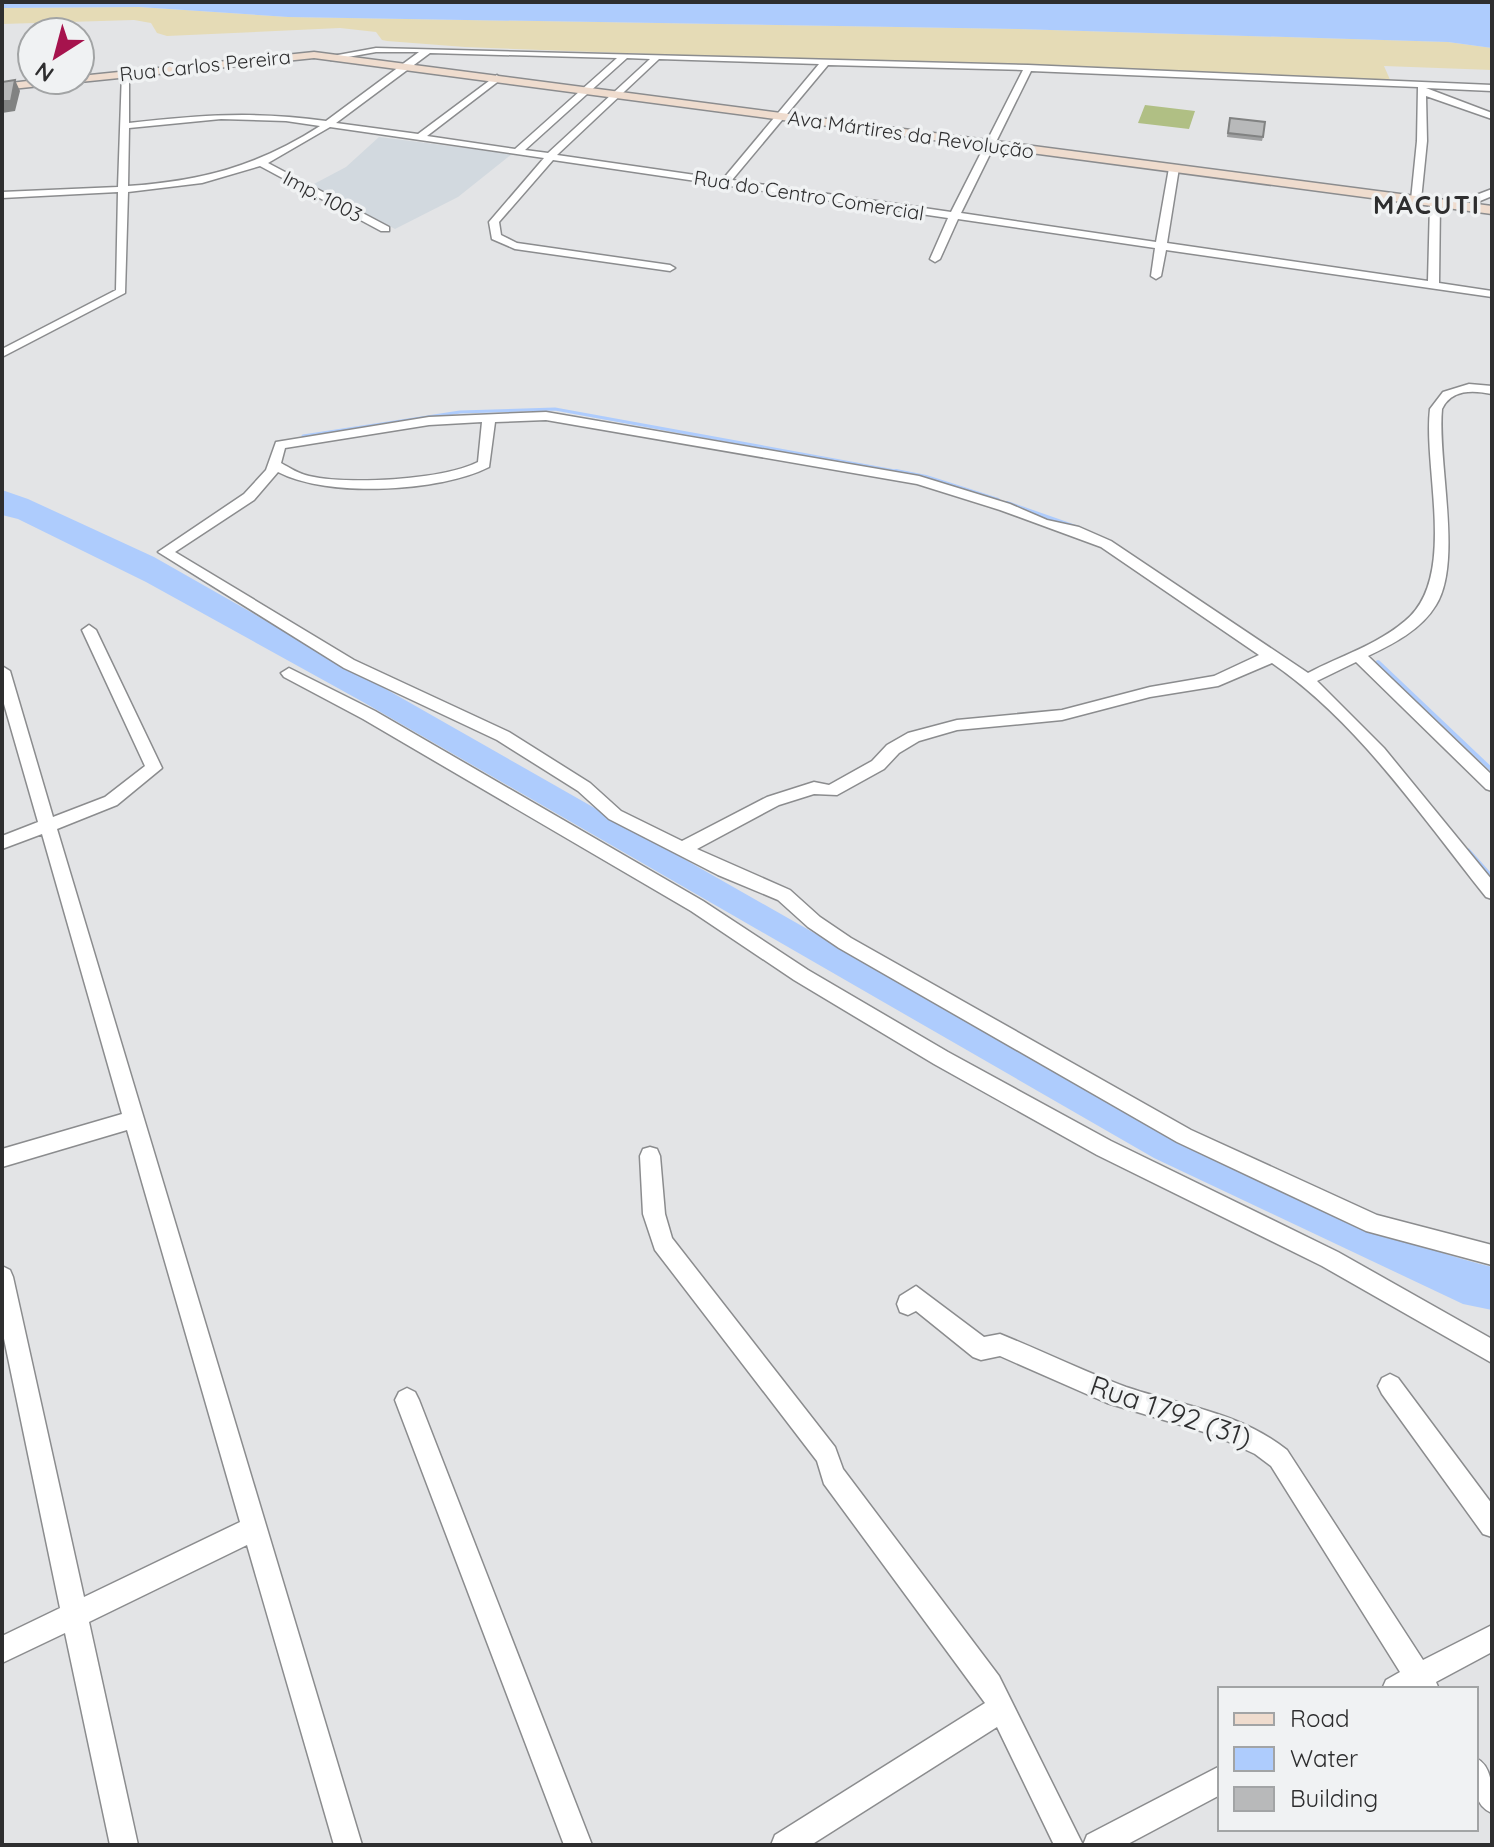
<svg xmlns="http://www.w3.org/2000/svg" width="1494" height="1847" viewBox="0 0 1494 1847" font-family="Quicksand,sans-serif">
<rect width="100%" height="100%" fill="#e3e4e6"/>
<path fill="#d2d9df" d="M379 137 512 154 458 197 395 229 312 185 346 167Z"/>
<path fill="#b0bf84" d="M1145 105 1195 111 1189 129 1138 123Z"/>
<path fill="#e5dbb6" d="M139 7 288 17 1018 29 1448 42 1492 48V70L1384 66 1391 82 465 47 387 41 382 40 376 32 340 28 167 36 157 33 151 23 134 20 2 24V8Z"/>
<path fill="#aeccfd" d="M2 2H1492V48L1448 42 1018 29 288 17 139 7 2 8Z
M2 490 28 499 154 557 1181 1142C1282 1190 1383 1240 1492 1267V1310L1463 1304 1154 1158 363 702 146 582 18 519 2 515Z"/>
<g fill="none" stroke-linecap="round" stroke-linejoin="round">
<path stroke="#aeccfd" stroke-width="3" d="M303 436 460 412 555 409 906 473"/>
<path stroke="#aeccfd" stroke-width="4" d="M896 471 926 477 998 500
M1007 503 1081 529
M1378 662 1492 770"/>
<path stroke="#aeccfd" stroke-width="5" d="M1468 851 1492 878"/>
<defs>
<path id="street" d="M376 48 1028 65 1492 85V91L1426 88 1492 113V119L1426 96 1427 141 1421 200 1416 203 1411 200 1417 141 1418 87 1031 71 961 213 1156 242 1169 168 1174 165 1179 168 1167 243 1428 281 1430 203 1435 200 1440 203 1439 283 1492 291V297L1166 250 1161 276 1156 279 1151 276 1155 248 958 219 940 259 935 262 930 259 948 218 553 160 499 222 501 235 517 243 670 265 675 268 670 271 515 249 492 239 489 222 544 158 330 127 268 163 389 227V231H381L260 166 202 183 128 192 125 293 2 357V349L116 290 118 192 2 198V192L118 187 122 72 129 74V123C200 115 255 111 326 121L419 52H376L331 60 327 57ZM430 53 617 58 515 149 427 136 500 80 497 75 418 134 336 123ZM627 58 650 59 548 153 525 150ZM659 59 819 64 723 179 557 155ZM828 65 1023 70 951 212 732 180ZM221 119 286 121 320 126C258 166 201 181 128 186L129 128Z
M1492 189V196L1480 201 1478 210H1470L1471 197Z
M1469 384 1492 386V394C1473 390 1451 389 1442 409 1437 461 1463 562 1436 605 1421 630 1393 644 1368 656L1492 775V791L1486 789 1356 662 1317 681 1384 748 1492 880V899L1486 897C1421 816 1358 722 1272 663L1218 686 1150 697 1062 720 957 730 919 741 899 753 884 769 837 795 814 794 779 805 697 849 790 890 820 917 851 938 1191 1130 1377 1215 1492 1245V1265L1366 1231 1177 1142 839 948 808 927 778 900 718 875 609 819 578 791 497 740 344 668 158 552 244 494 266 470 276 442 429 417 546 412 919 476 1010 504 1047 520 1079 527 1111 541 1308 673C1340 656 1377 645 1405 621 1458 578 1423 470 1430 409L1443 392ZM546 420 917 484 1000 510 1101 547 1259 655 1214 676 1150 687 1062 710 957 720 908 733 887 745 872 761 829 785 814 782 767 797 682 841 621 811 590 783 509 732 354 660 175 552 254 500 278 472C327 498 440 492 489 467L495 422ZM482 422 478 462C442 480 348 485 309 476 299 474 290 468 281 463L285 448 429 425Z
M89 625 96 630 162 768 117 805 57 829 362 1845H334L247 1545 89 1622 138 1845H110L65 1633 2 1663V1636L60 1608 2 1329V1266L10 1270 13 1277 84 1597 240 1522 127 1130 2 1167V1149L122 1114 42 834 2 849V836L38 822 2 697V666L10 671 53 817 105 797 145 766 82 630Z
M289 668 375 711 703 901 808 970 948 1052 1111 1141 1338 1252 1492 1339V1363L1322 1266 1097 1155 934 1064 794 980 691 911 363 719 284 677 281 673Z
M650 1147 657 1149 660 1156 665 1214 672 1238 835 1447 843 1469 999 1676 1083 1845 1087 1835 1220 1766V1795L1126 1845H1054L997 1727 811 1845H771L775 1835 985 1703 824 1484 817 1461 655 1250 643 1214 640 1156 643 1149Z
M916 1286 984 1337 1000 1334C1042 1351 1083 1371 1126 1387 1182 1406 1239 1412 1287 1450L1423 1660 1492 1625V1652L1436 1682 1439 1689H1382L1386 1680 1400 1672 1271 1466 1255 1454 1214 1435 1107 1403 1000 1356 981 1360 973 1357 916 1311 908 1315 900 1312 897 1304 900 1296Z
M1390 1374 1398 1378 1492 1504V1537L1483 1534 1382 1394 1378 1386 1382 1378Z
M407 1388 415 1392 419 1400 592 1845H564L395 1400 399 1392Z
M1476 1758C1494 1767 1492 1792 1492 1813 1470 1804 1476 1779 1476 1758Z"/>
<path id="secondary" d="M314 52 1492 206V214L314 58 80 82 75 80H80V76Z
M36 80H75L69 83 2 90V84Z"/>
</defs>
<use href="#street" stroke="#8b8c8e" stroke-width="3"/>
<use href="#secondary" stroke="#8b8c8e" stroke-width="3"/>
<use href="#street" fill="#fff" fill-rule="evenodd"/>
<use href="#secondary" fill="#efdcce" fill-rule="evenodd"/>
</g>
<path fill="#9e9fa0" d="M1229 121 1263 137 1262 141 1227 137Z"/>
<path fill="#818282" d="M15 80 20 91 15 111 2 113V101Z"/>
<path fill="#b8b9ba" stroke="#818282" stroke-width="2" d="M15 80 11 101H2V82Z
M1230 118 1265 122 1263 137 1228 133Z"/>
<g text-anchor="middle" dominant-baseline="central" stroke-width="7" stroke-linejoin="round" paint-order="stroke">
<g font-size="20" fill="#2e2e2f" stroke="#f0f2f3">
<text transform="translate(205 65) rotate(-6)">Rua Carlos Pereira</text>
<text transform="translate(911 134) rotate(8)">Ava Mártires da Revolução</text>
<text transform="translate(809 195) rotate(9)">Rua do Centro Comercial</text>
<text transform="translate(323 196) rotate(28)">Imp. 1003</text>
</g>
<g font-size="26" font-weight="bold" letter-spacing="2" fill="#2e2e2f" stroke="#f0f2f3">
<text x="1427" y="204">MACUTI</text>
</g>
<g font-size="28" fill="#2e2e2f" stroke="#f0f2f3">
<text transform="translate(1171 1411) rotate(19)">Rua 1792 (31)</text>
</g>
</g>
<rect width="1494" height="1847" fill="none" stroke="#2e2e2f" stroke-width="8"/>
<rect x="1218" y="1687" width="260" height="144" fill="#f0f2f3" stroke="#a2a4a5" stroke-width="2"/>
<rect x="1234" y="1713" width="40" height="12" fill="#efdcce" stroke="#a2a4a5" stroke-width="2"/>
<text x="1290" y="1727" font-size="24" fill="#2e2e2f">Road</text>
<rect x="1234" y="1747" width="40" height="24" fill="#aeccfd" stroke="#a2a4a5" stroke-width="2"/>
<text x="1290" y="1767" font-size="24" fill="#2e2e2f">Water</text>
<rect x="1234" y="1787" width="40" height="24" fill="#b8b9ba" stroke="#a2a4a5" stroke-width="2"/>
<text x="1290" y="1807" font-size="24" fill="#2e2e2f">Building</text>
<g transform="translate(56 56) rotate(216)"><circle r="38" fill="#f0f2f3" stroke="#a2a4a5" stroke-width="2"/>
<path d="M0-6L14 30L0 20L-14 30Z" fill="#a6134d"/>
<text y="-12" font-size="22" font-weight="bold" text-anchor="middle" fill="#2e2e2f">N</text>
</g>
</svg>
